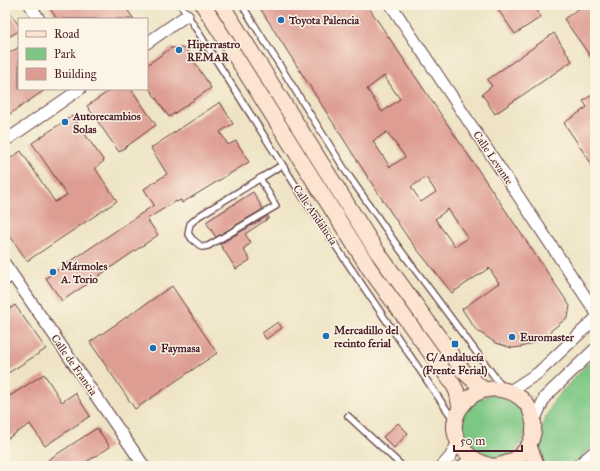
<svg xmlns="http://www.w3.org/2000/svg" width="600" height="471" viewBox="0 0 600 471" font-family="'IM FELL Great Primer',serif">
<rect width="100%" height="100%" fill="#fcf5e5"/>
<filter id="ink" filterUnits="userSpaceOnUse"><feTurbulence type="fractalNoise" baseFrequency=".025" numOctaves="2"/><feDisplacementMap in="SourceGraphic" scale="8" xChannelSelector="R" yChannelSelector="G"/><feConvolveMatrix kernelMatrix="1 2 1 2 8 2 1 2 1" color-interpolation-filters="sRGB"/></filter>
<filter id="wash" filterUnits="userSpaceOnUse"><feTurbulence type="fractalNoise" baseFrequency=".012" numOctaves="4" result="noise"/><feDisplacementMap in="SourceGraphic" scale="16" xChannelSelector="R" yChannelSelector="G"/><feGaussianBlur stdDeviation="0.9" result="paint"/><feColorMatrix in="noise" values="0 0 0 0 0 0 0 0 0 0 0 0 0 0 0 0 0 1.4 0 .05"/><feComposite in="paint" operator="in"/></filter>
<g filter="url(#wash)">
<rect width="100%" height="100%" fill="#eee4c5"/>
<path fill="#7dc784" stroke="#647358" d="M595 356V444L582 456 590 466H545L538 455 541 427 555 399Z
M503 389 534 421 508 464 463 451 460 408Z
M130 458 135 466H119Z"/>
<g id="blocks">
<path fill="#de9d93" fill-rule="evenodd" d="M5 5 19 26V31L5 39Z
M48 5H138L128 11 134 19H57Z
M258 5H367L570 306 568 317 539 340 522 347 512 348 496 343 476 330 462 309 499 283 489 268 452 293 408 238 376 190ZM384 76 400 99 382 112 367 89ZM387 132 405 157 390 167 373 141ZM426 177 436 192 421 202 411 187ZM448 209 468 238 455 247 435 219Z
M495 5H534L541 17 515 34Z
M584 5H595V63L564 19Z
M554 33 572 61 495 114 482 94 492 86 487 80Z
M19 47V89H46L10 114 8 111 5 113V56Z
M171 48H183L189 53 211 88 169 117 147 85V65Z
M112 89H131L156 125 119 152 87 106Z
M595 93V169L564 123 587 107 583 101Z
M220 102 233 124 220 132 228 145 236 141 249 162 182 203 181 200 176 202V201L147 219 158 235 62 301 46 278 154 205 144 189 167 174 151 148Z
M72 116 104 161 95 168 117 201 27 261 5 228V162L21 151 55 202 67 195 32 143Z
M253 192 263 209 216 237 206 222Z
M268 216 269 218 245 234 251 243 243 249 250 260 236 269 220 244Z
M172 286 217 353 135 409 90 342Z
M15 305 46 349 5 375V312Z
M278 322 282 328 266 339 262 333Z
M44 374 62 402 75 393 90 416 45 446 30 424 5 440V399Z
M398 423 408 433 394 448 383 437Z
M97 428 110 447 80 466H39Z"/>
</g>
</g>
<g filter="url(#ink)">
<use href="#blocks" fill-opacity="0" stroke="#633d42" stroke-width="1"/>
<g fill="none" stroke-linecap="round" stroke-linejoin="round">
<defs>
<path id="service" d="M181 5 308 205 453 419
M242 5 347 173 399 248 503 388
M260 178 276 206 208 246 202 247 192 239 188 233 190 224 199 216 282 165
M5 283 14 277
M348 416 402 466"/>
<path id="pedestrian" d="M575 466 595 449"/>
<path id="minor" d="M30 5 39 19
M391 5 595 311
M147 43 187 15
M5 141 80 89
M5 264 144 466
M510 391 538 373 595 319
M534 421 545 397 595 349
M442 466 450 457 458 442
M462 466 472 459"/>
<path id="secondary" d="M203 5 369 268 453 384 457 392 460 408
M222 5 376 250 464 372 483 389
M529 446 537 466
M492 466C465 461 443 433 461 407 468 397 478 390 491 389 544 387 550 457 496 466"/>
</defs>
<use href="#service" stroke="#633d42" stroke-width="8"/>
<use href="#pedestrian" stroke="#633d42" stroke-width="10"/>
<use href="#minor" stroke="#633d42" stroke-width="13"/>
<use href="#secondary" stroke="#633d42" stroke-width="17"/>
<use href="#service" stroke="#fff" stroke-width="5.5"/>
<use href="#pedestrian" stroke="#fff" stroke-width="8"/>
<use href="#minor" stroke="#fff" stroke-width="11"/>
<use href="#secondary" stroke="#fde4d1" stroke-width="15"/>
</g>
</g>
<g fill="#1f6fb2" stroke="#fcf5e5" stroke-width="1.5">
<circle cx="281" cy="20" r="4"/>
<circle cx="179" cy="50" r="4"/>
<circle cx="65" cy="122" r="4"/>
<circle cx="53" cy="272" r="4"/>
<circle cx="326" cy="336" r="4"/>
<circle cx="512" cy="337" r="4"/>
<rect x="451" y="340" width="8" height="8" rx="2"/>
<circle cx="153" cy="348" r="4"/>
</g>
<g text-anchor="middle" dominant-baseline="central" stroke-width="3" stroke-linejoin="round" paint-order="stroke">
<g font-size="11" font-weight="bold" fill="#4a1f2b" stroke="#fcf5e5" text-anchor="start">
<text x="289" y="20">Toyota Palencia</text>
<text x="187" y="44">Hiperrastro<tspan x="187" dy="13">REMAR</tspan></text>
<text x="73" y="116">Autorecambios<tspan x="73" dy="13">Solas</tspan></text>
<text x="61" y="266">Mármoles<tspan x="61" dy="13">A. Torio</tspan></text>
<text x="334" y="330">Mercadillo del<tspan x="334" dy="13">recinto ferial</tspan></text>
<text x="520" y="337">Euromaster</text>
<text x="161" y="348">Faymasa</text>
<text x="455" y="357" text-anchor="middle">C/ Andalucía<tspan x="455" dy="13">(Frente Ferial)</tspan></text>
</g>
<g font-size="11" fill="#4a1f2b" stroke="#fcf5e5">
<text transform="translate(493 158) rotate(56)">Calle Levante</text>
<text transform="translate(315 215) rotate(56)">Calle Andalucía</text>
<text transform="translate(74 365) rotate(55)">Calle de Francia</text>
</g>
</g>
<rect width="600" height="471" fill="none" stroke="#fcf5e5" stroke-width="20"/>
<rect x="18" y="18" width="130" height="72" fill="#fcf5e5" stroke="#b59f9b"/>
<rect x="26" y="31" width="20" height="6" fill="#fde4d1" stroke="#b59f9b"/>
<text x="54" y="38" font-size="12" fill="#4a1f2b">Road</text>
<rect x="26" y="48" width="20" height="12" fill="#7dc784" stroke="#b59f9b"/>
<text x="54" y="58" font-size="12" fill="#4a1f2b">Park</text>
<rect x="26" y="68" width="20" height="12" fill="#de9d93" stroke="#b59f9b"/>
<text x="54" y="78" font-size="12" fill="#4a1f2b">Building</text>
<path d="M454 445v6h68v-6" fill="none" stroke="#4a1f2b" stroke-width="2"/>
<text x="460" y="445" font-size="12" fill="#4a1f2b" stroke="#fcf5e5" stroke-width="3" paint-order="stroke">50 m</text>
</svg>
